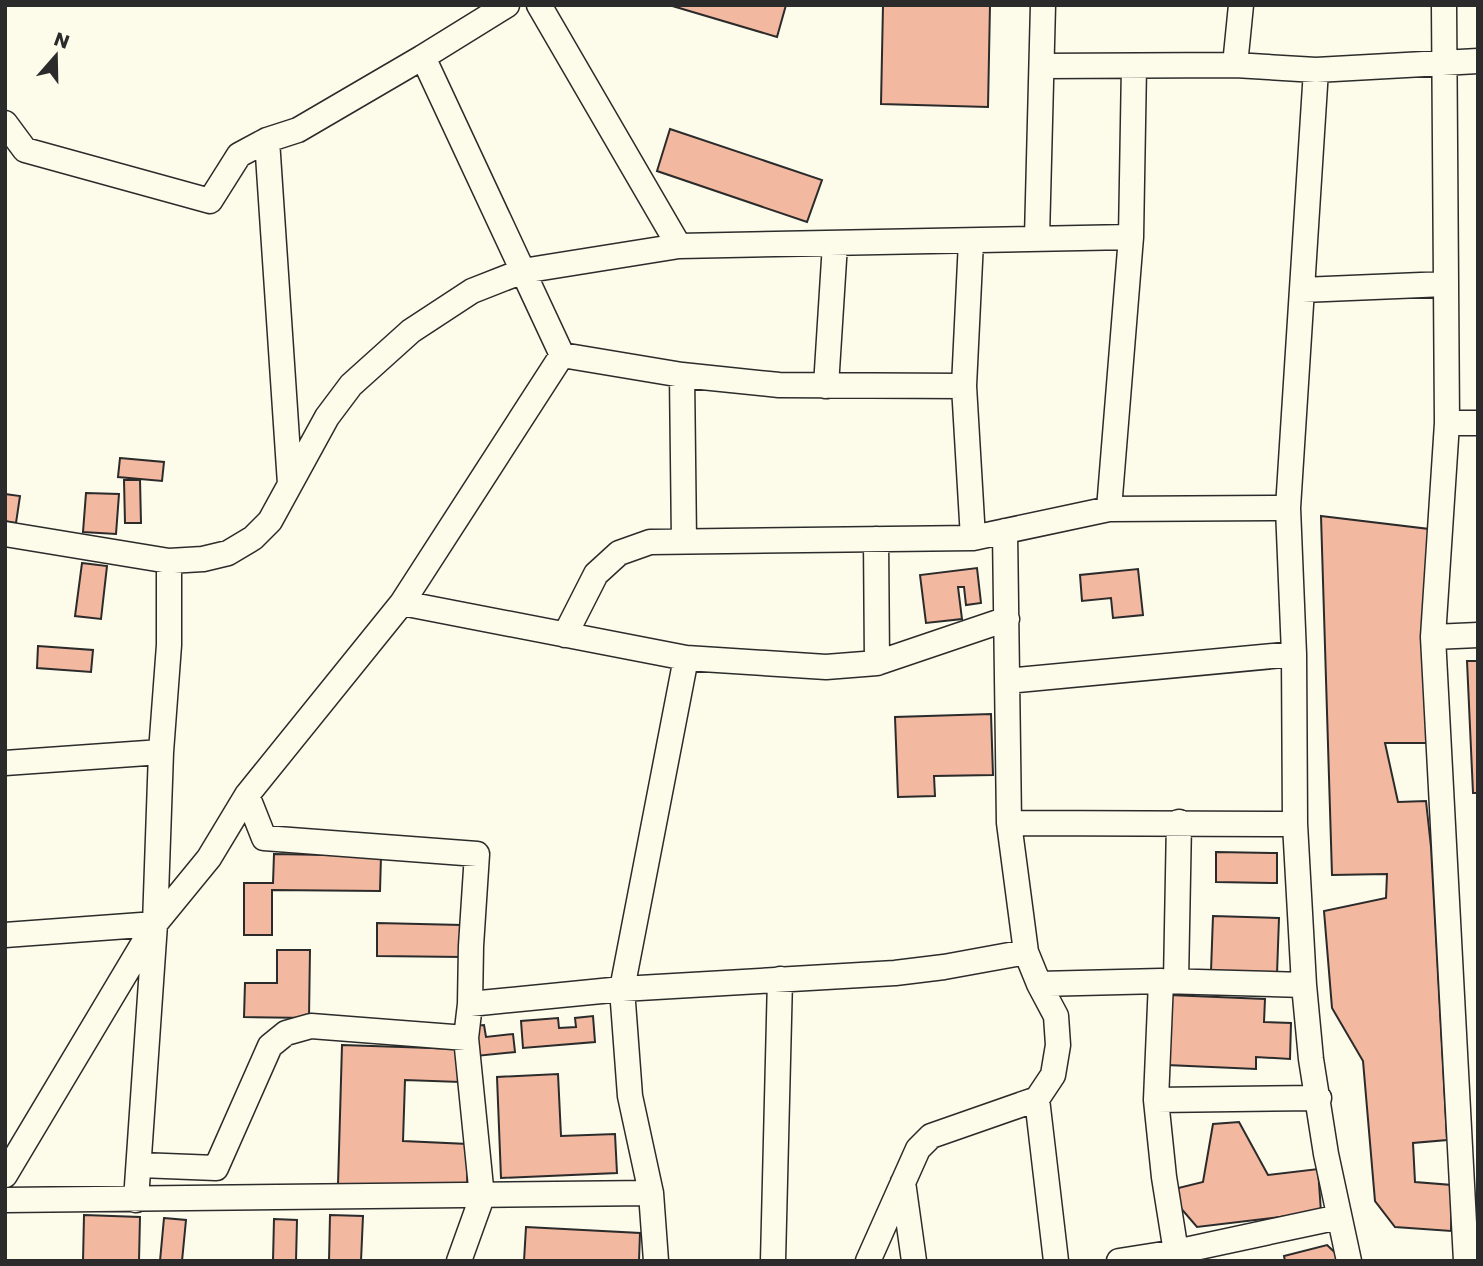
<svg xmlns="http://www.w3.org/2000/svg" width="1483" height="1266" viewBox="0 0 1483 1266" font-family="Poppins,sans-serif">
<rect width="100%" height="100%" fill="#fdfbea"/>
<path fill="#f2b8a0" stroke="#2b2b2b" stroke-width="2" d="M669 5H786L777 37Z
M883 5H990L988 107 881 104Z
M670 129 822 180 807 222 657 171Z
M120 458 164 462 162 481 118 477Z
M124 480H140L141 523H125Z
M86 493 119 494 116 534 83 532Z
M5 494 20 496 16 523 5 521Z
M1321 516 1429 529V743H1385L1398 802 1426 801 1431 847 1447 1140 1413 1143 1415 1182 1452 1185 1451 1231 1395 1227 1375 1201 1363 1061 1332 1008 1324 911 1386 898 1387 874 1332 875Z
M82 563 107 566 101 619 75 616Z
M977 568 981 603 966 605 964 587H958L962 619 926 623 920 575Z
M1138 569 1143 615 1113 618 1111 598 1082 601 1080 575Z
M38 646 93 650 91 672 37 668Z
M1467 661H1478V793H1473Z
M991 714 993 775 934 776 935 796 898 797 895 717Z
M1216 852 1277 853V883L1216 882Z
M274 854 381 856 380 891 272 890V935H244V883H273Z
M1213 916 1279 918 1277 974 1211 971Z
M377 923 462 925V957L377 956Z
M277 950H310L309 1018 244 1017 245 983H277Z
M1169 995 1265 999 1264 1022 1291 1023 1290 1059 1256 1057V1069L1167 1065Z
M593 1016 595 1042 523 1048 521 1021 558 1018 559 1028 576 1027 575 1018Z
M484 1025 486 1037 513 1034 515 1052 476 1056 473 1026Z
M342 1045 461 1049 460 1082 405 1080 403 1141 468 1144 467 1189 338 1185Z
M558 1074 561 1136 615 1134 617 1173 501 1178 497 1077Z
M1239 1122 1268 1175 1318 1169 1321 1212 1197 1227 1166 1191 1203 1182 1213 1124Z
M84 1215 140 1217 139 1261H83Z
M330 1215 363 1216 361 1261H329Z
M164 1218 186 1220 182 1261H160Z
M274 1219 297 1220 296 1261H273Z
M526 1227 640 1233 639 1261H524Z
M1327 1245 1344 1261H1285L1284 1256Z"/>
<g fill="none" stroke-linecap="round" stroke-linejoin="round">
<defs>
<path id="street" d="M539 5 679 246
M1444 5 1447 423 1433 637 1466 1261
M1235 65 1241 5
M1042 66 1235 65 1316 70 1478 61
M1316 70 1288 508 1294 654 1295 824 1304 985 1311 1059 1326 1154 1349 1261
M5 123 25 150 210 201 239 155 267 140 298 130 423 57 507 5
M267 140 290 484
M1037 237 1043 5
M971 241 964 386 973 538
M1302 290 1445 284
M562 355 682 375 779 385 964 386
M682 375 684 541
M826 386 835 244
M1447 423H1478
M1109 509 1131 237 1134 66
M5 534 169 561 203 559 228 553 253 538 270 521 327 417 351 385 411 331 472 291 523 271 679 246 1131 237
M876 539 877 663
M402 603 686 658 826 667 877 663 1007 619
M565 635 596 574 619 553 650 542 973 538 1109 509 1288 508
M1433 637 1478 635
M1007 681 1294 654
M5 763 161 752
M247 795 264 838 477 854 471 946 470 1004 466 1038 482 1197 459 1261
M1009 823 1295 824
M5 935 155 924
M1161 981 1156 1100 1164 1177 1176 1252 1181 1261
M1176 981 1179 822
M1039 984 1161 981 1304 985
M470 1004 622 989 895 973 944 967 1026 952
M1037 1099 1056 1261
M1156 1100 1319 1098
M140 1165 216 1168 270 1046 286 1033 311 1026 466 1038
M5 1175 155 924 209 858 247 795 402 603 562 355 423 57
M903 1182 914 1261
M5 1200 651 1193
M136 1200 155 924 161 752 169 645V561
M656 1261 651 1193 630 1096 622 989 686 658
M773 1261 780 979
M868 1261 918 1149 931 1136 1037 1099 1053 1075 1058 1045 1056 1016 1039 984 1026 952 1009 823 1005 531
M1119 1261 1176 1252 1339 1217"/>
</defs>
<use href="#street" stroke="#2b2b2b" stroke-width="27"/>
<use href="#street" stroke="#fdfbea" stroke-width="24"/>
</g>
<rect width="1483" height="1266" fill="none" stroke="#2b2b2b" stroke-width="14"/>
<g transform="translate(56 56) rotate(20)" stroke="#fdfbea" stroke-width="5" paint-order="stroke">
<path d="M0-5L12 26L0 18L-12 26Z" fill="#2b2b2b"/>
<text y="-10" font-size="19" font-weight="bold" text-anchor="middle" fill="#2b2b2b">N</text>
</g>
</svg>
